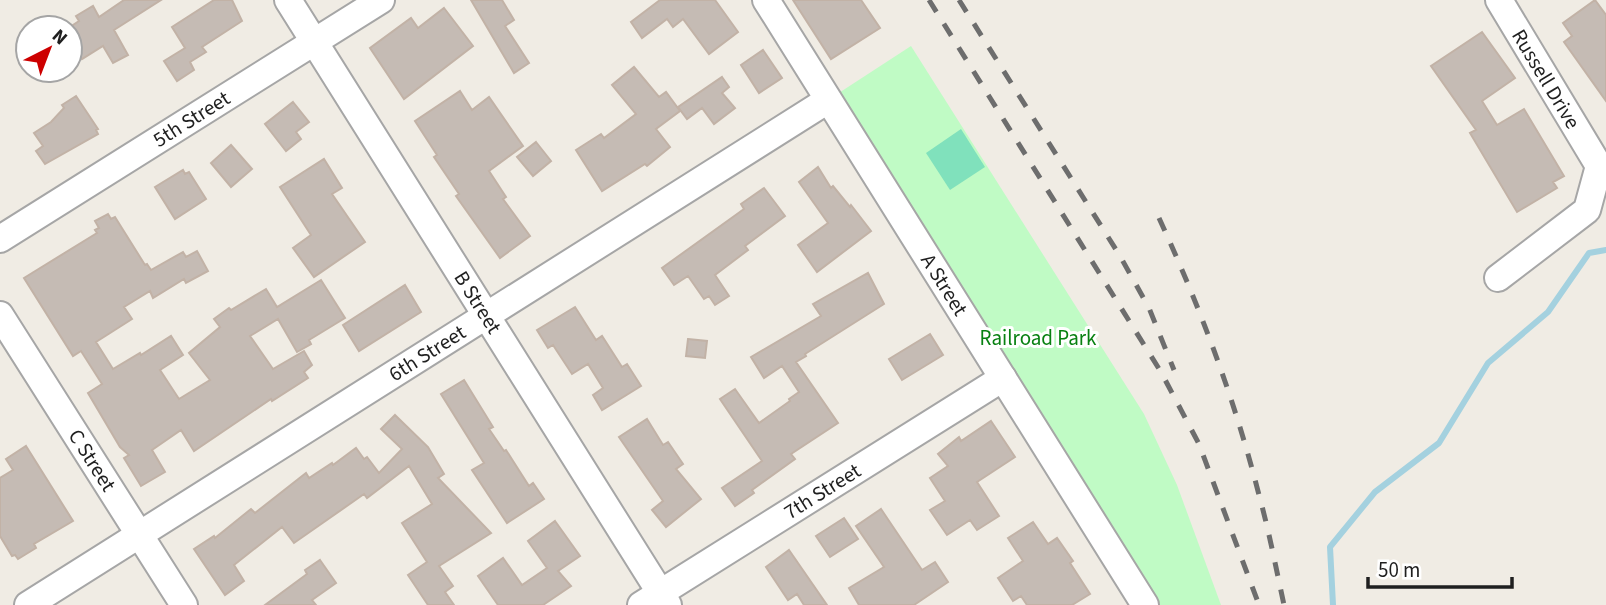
<svg xmlns="http://www.w3.org/2000/svg" width="1606" height="605" viewBox="0 0 1606 605" font-family="'Source Sans 3',sans-serif">
<rect width="100%" height="100%" fill="#f0ece4"/>
<path fill="#c0fbc5" d="M911 46 1144 414 1177 485 1221 605H1145L828 100Z"/>
<path fill="#80e1bc" d="M961 129 985 167 950 190 926 153Z"/>
<g fill="none" stroke-linecap="round" stroke-linejoin="round">
<path stroke="#a4d1df" stroke-width="6" d="M1333 605 1330 547 1375 492 1439 443 1488 363 1548 312 1589 253 1606 250"/>
</g>
<path fill="#c5bbb4" stroke="#c2b2a6" stroke-width="2" d="M124 0H161L114 30 128 55 113 63 103 46 82 59 76 49 70 54V27L79 21 76 16 93 6 99 17Z
M214 0H232L242 21 202 47 206 52 190 62 194 70 177 81 164 61 185 48 172 27Z
M471 0H502L514 20 505 26 529 63 514 73Z
M660 0H715L738 32 709 54 683 19 673 27 667 19 642 38 631 22Z
M793 0H861L880 28 831 59Z
M1595 0 1606 15V101L1564 42 1572 36 1563 23Z
M444 8 473 46 404 99 370 48 411 18 418 28Z
M1482 32 1515 78 1482 101 1497 125 1524 109 1564 176 1553 182 1557 188 1517 212 1470 133 1476 130 1431 66Z
M763 50 782 78 759 93 741 65Z
M634 67 659 97 666 92 680 111 656 129 670 147 647 166 645 164 602 191 576 150 601 134 604 138 636 114 612 85Z
M722 77 729 87 722 93 735 108 714 124 702 108 687 119 678 107Z
M460 91 472 110 489 97 523 146 489 171 506 197 503 199 530 236 500 258 456 196 459 194 434 157 437 155 415 121Z
M76 96 98 129 96 130 98 134 45 164 36 151 43 146 34 133 51 122 64 108 62 105Z
M293 102 309 122 296 132 301 139 286 151 265 124Z
M536 142 551 161 533 176 517 157Z
M231 145 252 169 231 187 211 163Z
M324 159 342 188 332 194 365 242 314 277 293 248 311 235 280 187Z
M818 167 831 188 833 186 850 207 851 205 871 231 817 272 798 245 828 223 799 182Z
M183 170 185 174 189 172 206 199 175 219 155 187Z
M764 188 785 216 745 246 748 250 715 275 729 296 715 305 709 296 704 299 688 276 674 285 662 268 744 209 741 204Z
M108 214 111 219 115 217 145 265 147 264 151 270 183 252 186 257 197 251 208 271 186 283 184 279 153 298 150 291 124 307 132 319 96 342 113 369 140 353 141 355 171 336 183 355 160 370 179 399 210 380 189 353 220 327 214 319 229 308 231 310 266 289 277 307 321 280 345 318 309 340 311 344 297 352 278 319 250 336 273 369 304 351 312 365 304 372 308 378 272 401 271 399 194 451 181 430 152 450 165 472 141 486 124 458 129 455 120 447 88 393 102 384 81 351 73 356 24 278 97 233 95 230 99 228 95 221Z
M868 273 884 304 805 354 806 356 796 362 838 423 791 454 795 459 752 490 754 493 735 506 722 488 762 461 720 399 735 389 759 423 790 401 789 399 799 392 782 366 764 378 751 357 821 316 813 304Z
M405 285 421 312 359 351 343 325Z
M575 307 596 340 602 336 622 367 627 364 641 386 602 410 593 395 603 388 588 364 572 374 553 345 548 348 537 330Z
M930 334 943 355 902 380 889 359Z
M688 339 707 341 705 358 686 356Z
M464 380 493 427 489 429 504 451 506 450 529 486 533 483 544 499 507 523 472 470 484 463 441 394Z
M395 415 428 447 444 474 438 478 491 533 439 566 453 586 445 592 454 605H428L408 575 427 562 402 523 432 504 409 466 367 498 364 494 294 543 282 527 234 565 244 581 225 595 194 549 214 536 215 538 251 509 255 513 306 473 309 478 332 463 333 465 356 448 364 459 367 457 379 473 402 449 381 429Z
M647 419 663 445 668 442 683 464 676 469 701 499 666 527 652 510 663 501 619 437Z
M991 421 1015 457 977 482 999 516 977 530 970 520 947 535 930 510 945 501 930 478 948 466 938 454 959 437 961 441Z
M26 446 73 521 34 544 36 548 18 559 15 555 12 556 0 536V478L13 470 6 459Z
M881 509 922 570 935 562 948 582 914 605H859L849 588 884 567 856 526Z
M844 518 858 539 830 557 816 536Z
M555 521 580 556 558 571 571 586 543 605H498L478 576 503 558 522 585 547 568 528 541Z
M1033 522 1048 544 1057 538 1073 561 1070 563 1090 594 1072 605H1027L1021 596 1013 601 998 578 1023 561 1008 538Z
M789 550 827 605H804L797 594 788 600 766 567Z
M320 560 336 583 312 600 316 605H265L307 574 305 570Z"/>
<g fill="none" stroke-linecap="round" stroke-linejoin="round">
<defs>
<g id="minor">
<path id="s1" d="M288 0 668 605"/>
<path id="s2" d="M766 0 1145 605"/>
<path id="s3" d="M0 239 381 0"/>
<path d="M1498 278 1587 210 1599 166 1499 0"/>
<path id="s4" d="M0 315 184 605"/>
<path id="s5" d="M28 605 828 100"/>
<path id="s6" d="M641 605 1003 378"/>
</g>
</defs>
<use href="#minor" stroke="#a6a6a6" stroke-width="30"/>
<use href="#minor" stroke="#fff" stroke-width="26"/>
<path stroke="#6d6d6d" stroke-width="5" stroke-dasharray="14 14" stroke-linecap="butt" d="M929 0 1161 372 1199 444 1259 605
M959 0 1120 256 1149 308 1174 370
M1159 218C1200 307 1235 400 1259 495 1269 531 1276 568 1284 605"/>
</g>
<g text-anchor="middle" dominant-baseline="central" stroke-width="6" stroke-linejoin="round" paint-order="stroke">
<g font-size="21" fill="#1f1f1f" stroke="#fff">
<text transform="translate(1546 79) rotate(59)">Russell Drive</text>
<text stroke="none"><textPath href="#s3" startOffset="226">5th Street</textPath></text>
<text stroke="none"><textPath href="#s2" startOffset="336">A Street</textPath></text>
<text stroke="none"><textPath href="#s1" startOffset="357">B Street</textPath></text>
<text stroke="none"><textPath href="#s5" startOffset="472">6th Street</textPath></text>
<text stroke="none"><textPath href="#s4" startOffset="172">C Street</textPath></text>
<text stroke="none"><textPath href="#s6" startOffset="214">7th Street</textPath></text>
</g>
<g font-size="21" fill="#088112" stroke="#fff">
<text x="1038" y="338">Railroad Park</text>
</g>
</g>
<g transform="translate(49 49) rotate(42)"><circle r="33" fill="#ffffff" stroke="#a5a5a5" stroke-width="2"/>
<path d="M0-5L12 26L0 18L-12 26Z" fill="#cd0000"/>
<text y="-10" font-size="19" font-weight="bold" text-anchor="middle" fill="#1f1f1f">N</text>
</g>
<path d="M1368 577v10h144v-10" fill="none" stroke="#1f1f1f" stroke-width="3.5"/>
<text x="1378" y="577" font-size="21" fill="#1f1f1f" stroke="#ffffff" stroke-width="5" paint-order="stroke">50 m</text>
</svg>
